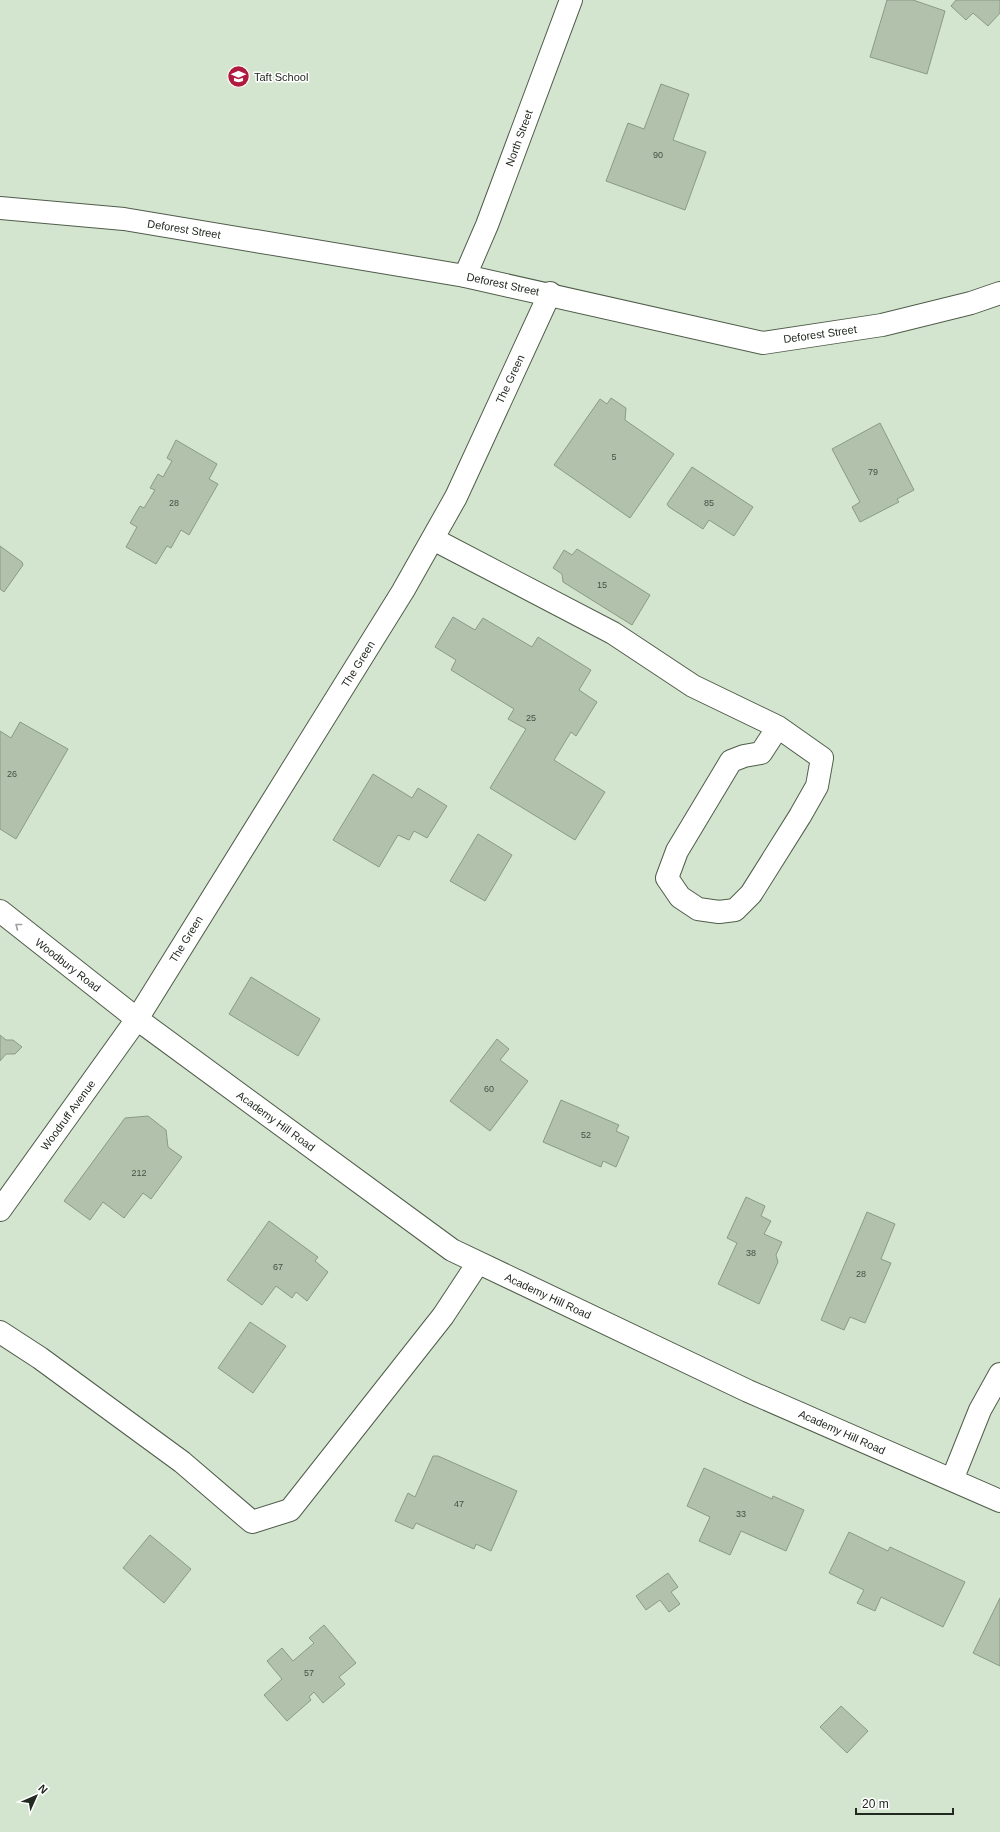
<svg xmlns="http://www.w3.org/2000/svg" width="1000" height="1832" viewBox="0 0 1000 1832" font-family="Arial,sans-serif">
<rect width="100%" height="100%" fill="#d4e5cf"/>
<path fill="#b1c1ac" stroke="#8b9a86" d="M887 0H913L945 11 927 74 870 57Z
M956 0H1000V13L988 26 973 13 966 20 951 6Z
M661 84 689 94 673 140 706 152 685 210 606 181 628 123 644 129Z
M611 398 626 408 625 420 674 454 630 518 554 465 600 399 607 404Z
M880 423 914 490 897 499 899 502 860 522 852 507 860 502 832 449Z
M176 440 217 464 209 479 218 484 189 535 181 530 171 548 167 546 156 564 126 547 137 527 130 523 140 506 144 508 155 490 150 488 158 474 163 477 172 461 167 458Z
M692 467 753 507 734 536 709 520 703 529 669 507 667 504Z
M0 546 22 562 23 565 4 592 0 589Z
M577 549 650 595 632 625 563 582 562 574 553 568 564 550 572 555Z
M453 617 475 630 483 618 532 647 538 637 591 670 579 690 597 702 576 736 571 732 554 760 605 792 575 840 490 788 526 729 508 719 514 709 451 670 456 660 435 647Z
M20 722 68 749 16 839 0 829V731L11 738Z
M373 774 412 798 418 788 447 806 427 838 414 831 409 840 398 835 379 867 333 840Z
M478 834 512 855 485 901 450 881Z
M251 977 320 1019 298 1056 229 1014Z
M0 1035 6 1040H13L22 1047 15 1054H6L0 1061Z
M497 1039 509 1049 500 1060 528 1081 490 1131 450 1101Z
M561 1100 619 1125 616 1131 629 1137 616 1167 603 1161 601 1167 543 1142Z
M148 1116 166 1130 168 1147 182 1157 151 1199 143 1193 124 1218 103 1202 90 1220 64 1201 125 1118Z
M746 1197 765 1206 761 1216 771 1221 764 1234 782 1242 776 1255 778 1262 759 1304 718 1284 737 1243 727 1238Z
M867 1212 895 1224 881 1259 891 1263 865 1323 850 1317 844 1330 821 1320Z
M269 1221 318 1257 315 1261 328 1272 307 1301 296 1292 292 1298 276 1286 262 1305 227 1280Z
M250 1322 286 1346 253 1393 218 1368Z
M433 1456H438L517 1491 491 1551 476 1544 474 1549 416 1523 413 1529 395 1521 408 1493 415 1497Z
M704 1468 772 1499 773 1496 804 1510 786 1551 741 1531 730 1555 699 1541 710 1517 687 1506Z
M849 1532 888 1551 890 1547 965 1582 943 1627 881 1597 875 1611 857 1603 864 1590 829 1573Z
M150 1535 191 1569 164 1603 123 1568Z
M668 1573 678 1587 671 1592 680 1604 669 1612 660 1600 646 1610 636 1596Z
M1000 1598V1666L973 1653Z
M324 1625 356 1663 339 1677 345 1684 323 1703 314 1692 309 1697 311 1700 287 1721 264 1695 282 1679 267 1661 282 1648 293 1661 314 1643 309 1638Z
M841 1706 868 1731 847 1753 820 1727Z"/>
<g fill="none" stroke-linecap="round" stroke-linejoin="round">
<defs>
<path id="minor" d="M465 276 487 225 571 0
M433 539 613 633 693 686 778 727 822 758 817 786 800 816 751 894 735 910 719 912 698 909 680 897 667 878 677 851 731 761 744 756 761 753 778 727
M0 911 137 1019 452 1250 748 1391 1000 1501
M0 1210 137 1019 403 591 456 497 550 293
M0 1332 40 1358 182 1462 252 1522 290 1510 443 1316 478 1263
M952 1480 980 1410 1000 1374"/>
<path id="major" d="M0 208 124 219 465 276 763 343 882 325 971 303 1000 293"/>
</defs>
<use href="#minor" stroke="#4f5d4a" stroke-width="24"/>
<use href="#major" stroke="#4f5d4a" stroke-width="24"/>
<use href="#minor" stroke="#fff" stroke-width="22"/>
<use href="#major" stroke="#fff" stroke-width="22"/>
</g>
<defs><path id="oneway-chevron" d="M-2-3.5L2.5 0L-2 3.5" fill="none" stroke-width="1.6" stroke-linecap="round" stroke-linejoin="round"/></defs>
<use stroke="#9c9f9b" href="#oneway-chevron" transform="translate(18 926) rotate(-142)"/>
<defs>
<symbol id="school-disc" viewBox="-11 -11 22 22"><circle r="9.5" fill="#af1b3f" stroke="#fff"/><path d="M0-5L7-2L0 1L-7-2ZM-4 1L0 2.5L4 1V4Q0 6-4 4Z" fill="#fff"/></symbol>
</defs>
<g fill-rule="evenodd">
<use href="#school-disc" x="226" y="64" width="25" height="25"/>
</g>
<g text-anchor="middle" dominant-baseline="central" stroke-width="3" stroke-linejoin="round" paint-order="stroke">
<g font-size="9" fill="#464f44">
<text x="658" y="155">90</text>
<text x="614" y="457">5</text>
<text x="873" y="472">79</text>
<text x="174" y="503">28</text>
<text x="709" y="503">85</text>
<text x="602" y="585">15</text>
<text x="531" y="718">25</text>
<text x="12" y="774">26</text>
<text x="489" y="1089">60</text>
<text x="586" y="1135">52</text>
<text x="139" y="1173">212</text>
<text x="751" y="1253">38</text>
<text x="278" y="1267">67</text>
<text x="861" y="1274">28</text>
<text x="459" y="1504">47</text>
<text x="741" y="1514">33</text>
<text x="309" y="1673">57</text>
</g>
<g font-size="11" fill="#222921" stroke="#fff" text-anchor="start">
<text x="254" y="77">Taft School</text>
</g>
<g font-size="11" fill="#222921" stroke="#fff">
<text transform="translate(519 138) rotate(-70)">North Street</text>
<text transform="translate(184 229) rotate(9)">Deforest Street</text>
<text transform="translate(503 284) rotate(12)">Deforest Street</text>
<text transform="translate(820 334) rotate(-8)">Deforest Street</text>
<text transform="translate(510 379) rotate(-65)">The Green</text>
<text transform="translate(358 664) rotate(-58)">The Green</text>
<text transform="translate(186 939) rotate(-58)">The Green</text>
<text transform="translate(68 965) rotate(38)">Woodbury Road</text>
<text transform="translate(68 1115) rotate(-54)">Woodruff Avenue</text>
<text transform="translate(276 1121) rotate(36)">Academy Hill Road</text>
<text transform="translate(548 1296) rotate(25)">Academy Hill Road</text>
<text transform="translate(842 1432) rotate(24)">Academy Hill Road</text>
</g>
</g>
<g transform="translate(36 1796) rotate(45)" stroke="#ffffff" stroke-width="3" paint-order="stroke">
<path d="M0-3L7 15L0 10L-7 15Z" fill="#222921"/>
<text y="-6" font-size="11" font-weight="bold" text-anchor="middle" fill="#222921">N</text>
</g>
<path d="M856 1808v6h97v-6" fill="none" stroke="#222921" stroke-width="2"/>
<text x="862" y="1808" font-size="12" fill="#222921" stroke="#ffffff" stroke-width="3" paint-order="stroke">20 m</text>
</svg>
